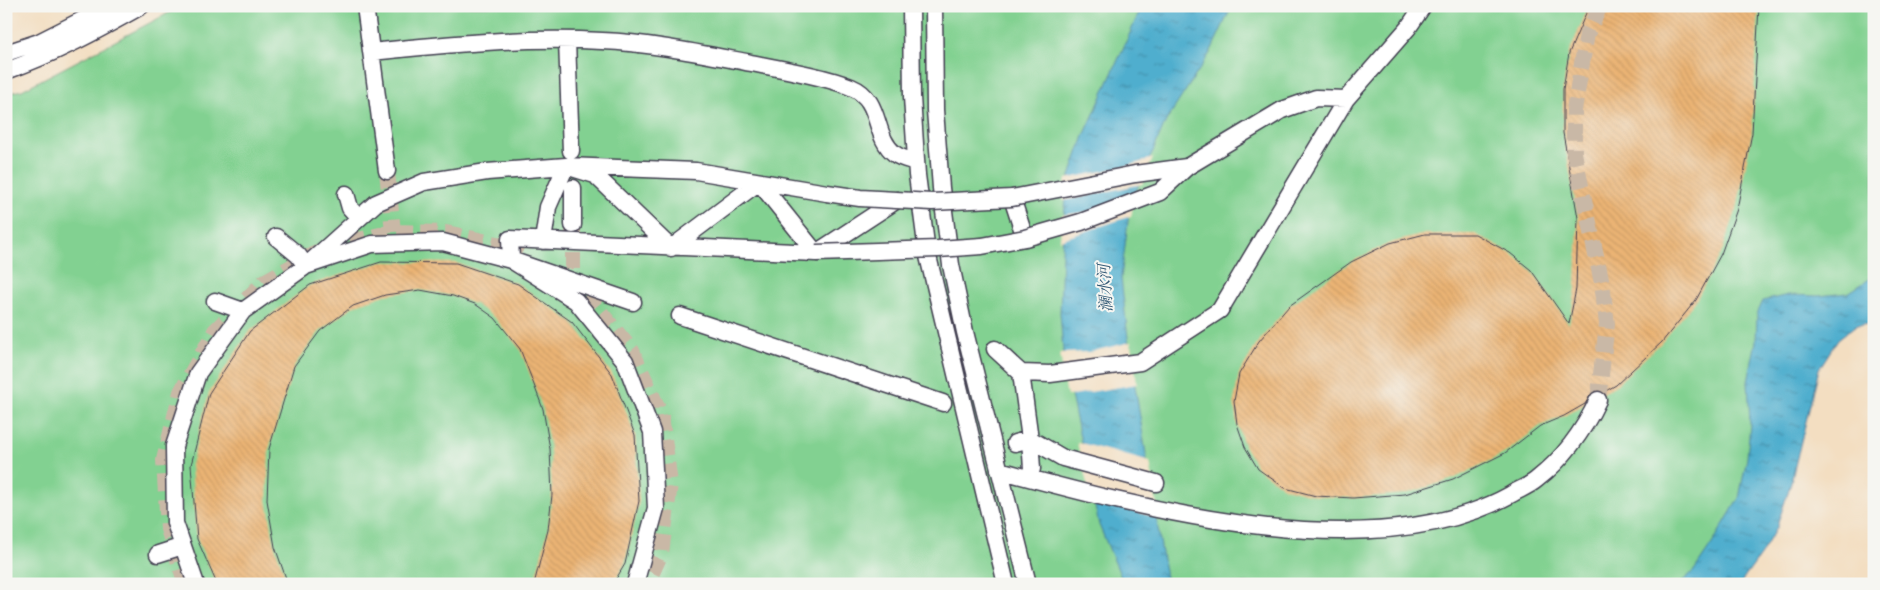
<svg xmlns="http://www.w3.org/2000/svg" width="1880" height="590" viewBox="0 0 1880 590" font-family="'IM FELL French Canon','Noto Serif SC',serif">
<defs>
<pattern id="water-ripples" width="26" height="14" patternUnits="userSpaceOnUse" patternTransform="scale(1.25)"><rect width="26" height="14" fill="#4faece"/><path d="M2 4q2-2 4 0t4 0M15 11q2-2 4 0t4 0" fill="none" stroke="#418da8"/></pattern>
<pattern id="building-back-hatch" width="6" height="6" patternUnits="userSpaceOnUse" patternTransform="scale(1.25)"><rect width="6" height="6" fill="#ebb474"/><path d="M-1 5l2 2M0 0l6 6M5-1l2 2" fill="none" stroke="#c99a65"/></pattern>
</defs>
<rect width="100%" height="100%" fill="#f6f6f2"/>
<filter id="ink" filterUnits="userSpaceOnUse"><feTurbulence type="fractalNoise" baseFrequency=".02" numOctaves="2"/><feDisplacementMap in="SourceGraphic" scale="10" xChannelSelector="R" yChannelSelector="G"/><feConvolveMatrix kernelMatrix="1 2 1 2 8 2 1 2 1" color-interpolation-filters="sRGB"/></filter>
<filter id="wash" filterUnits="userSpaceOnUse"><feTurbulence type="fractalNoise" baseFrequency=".0096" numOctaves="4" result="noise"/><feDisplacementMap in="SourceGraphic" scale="20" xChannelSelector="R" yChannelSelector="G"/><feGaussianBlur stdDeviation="1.12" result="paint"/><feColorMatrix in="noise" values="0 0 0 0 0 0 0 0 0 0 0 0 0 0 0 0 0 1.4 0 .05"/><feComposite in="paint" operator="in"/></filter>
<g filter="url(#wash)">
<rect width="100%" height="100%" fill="#f3dec1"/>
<path fill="#82d191" stroke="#527a66" d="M182 6H1874V301L1803 337 1748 524 1705 584H6V94L22 90Z"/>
<path fill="url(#water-ripples)" stroke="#386884" d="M1142 6H1232L1210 53 1166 121 1130 205 1121 278 1130 355 1167 584H1124L1099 525 1064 363 1060 313 1063 225 1068 182 1084 136Z
M1874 273V324L1856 325 1838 339 1819 369 1790 486 1777 526 1761 555 1740 584H1679L1693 572 1712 544 1739 498 1747 458 1750 425 1748 382 1756 341 1757 314 1763 301 1788 295 1818 296 1848 293 1871 278Z"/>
<path fill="#f3dec1" d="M1153 158 1142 184 1063 201 1066 179 1131 165Z
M1133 206 1131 216 1060 240 1062 215Z
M1131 342 1137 384 1067 396 1060 353 1089 352Z
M1077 442 1150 462 1159 518 1091 500Z"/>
<g id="blocks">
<path fill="url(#building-back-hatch)" d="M1589 6H1759L1752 133 1737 209 1721 254 1696 300 1662 342 1616 385 1604 392 1593 391 1585 404 1564 416 1540 426 1505 453 1453 479 1405 494 1353 498 1316 496 1285 488 1258 469 1245 447 1237 424 1234 401 1239 374 1259 341 1289 306 1351 262 1390 243 1425 234H1475L1510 253 1531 270 1569 324 1576 289 1578 218 1563 133V89L1569 53Z
M381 262 456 263 518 284 572 322 612 374 635 435 639 501 625 564 613 584H534L548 530 552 495 550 449 543 409 531 377 520 349 495 318 475 304 453 296 420 290 385 295 353 306 320 331 294 366 269 449 267 500 275 547 288 584H217L197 539 191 465 209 393 250 331 310 285Z"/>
</g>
</g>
<g filter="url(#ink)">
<use href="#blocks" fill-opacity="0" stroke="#413e4f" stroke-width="1"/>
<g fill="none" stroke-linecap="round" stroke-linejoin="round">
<path stroke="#c9b8a6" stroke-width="16" stroke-dasharray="16 8" stroke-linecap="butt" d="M387 171 393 232
M573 229V286
M566 281 588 297 632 351 661 415 670 484 661 553 647 584
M1598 400 1607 324 1602 283 1574 153V110L1587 34 1600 6
M186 584 168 529 164 460 181 392 215 331 264 282 325 248 393 232 446 233 497 244 521 255"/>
<defs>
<path id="minor" d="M365 6 387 171
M911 6 912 97 917 175 927 252 1006 584
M934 6 935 110 941 188 951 265 965 332 1028 584
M567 40 571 151
M371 52C448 44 524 37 602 41 651 43 703 54 751 63 781 69 824 76 851 87 883 100 872 136 895 154 900 158 910 160 916 162
M6 53 39 42 110 6
M6 71C54 54 97 31 141 6
M1187 167 1282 110 1316 98 1346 99
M573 188V225
M346 194 350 208 359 218
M1012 198 1025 238
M276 237 298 255 306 266 376 203 424 182 487 172 566 166 696 171 827 193
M543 241 548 207 566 166 595 175 671 248 759 182 816 253
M215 301 243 311
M633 302 511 260 510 239 816 253 897 200
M680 316 943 403
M995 349 1021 373 1030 439 1032 469
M1021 373 1050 374 1140 362 1220 310 1346 99 1408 28 1423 6
M1015 443 1030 439 1063 458 1156 483
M999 470C1143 509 1372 571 1510 495 1518 490 1529 486 1536 480 1563 459 1584 430 1598 400
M158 554 183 546
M196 584 175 523 174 446 198 373 243 311 306 266 372 244 443 242 511 260 576 301 625 361 652 432 656 508 635 584"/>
</defs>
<use href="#minor" stroke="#413e4f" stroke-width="19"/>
<use href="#minor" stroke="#fff" stroke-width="16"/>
<defs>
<path id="minor-bridge" d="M827 193 860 198 932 202 1012 198 1135 174 1187 167
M816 253 938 249 982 246 1025 238 1081 222 1160 192 1187 167"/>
</defs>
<use href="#minor-bridge" stroke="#413e4f" stroke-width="19" stroke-linecap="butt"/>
<use href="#minor-bridge" stroke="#fff" stroke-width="16"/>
</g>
</g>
<g text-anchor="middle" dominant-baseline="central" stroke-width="4" stroke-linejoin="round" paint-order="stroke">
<g font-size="16" font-style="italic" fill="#345a76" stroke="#f6f6f2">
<text transform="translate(1105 288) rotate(-93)">澜水河</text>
</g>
</g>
<rect width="1880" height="590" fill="none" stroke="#f6f6f2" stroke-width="25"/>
</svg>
